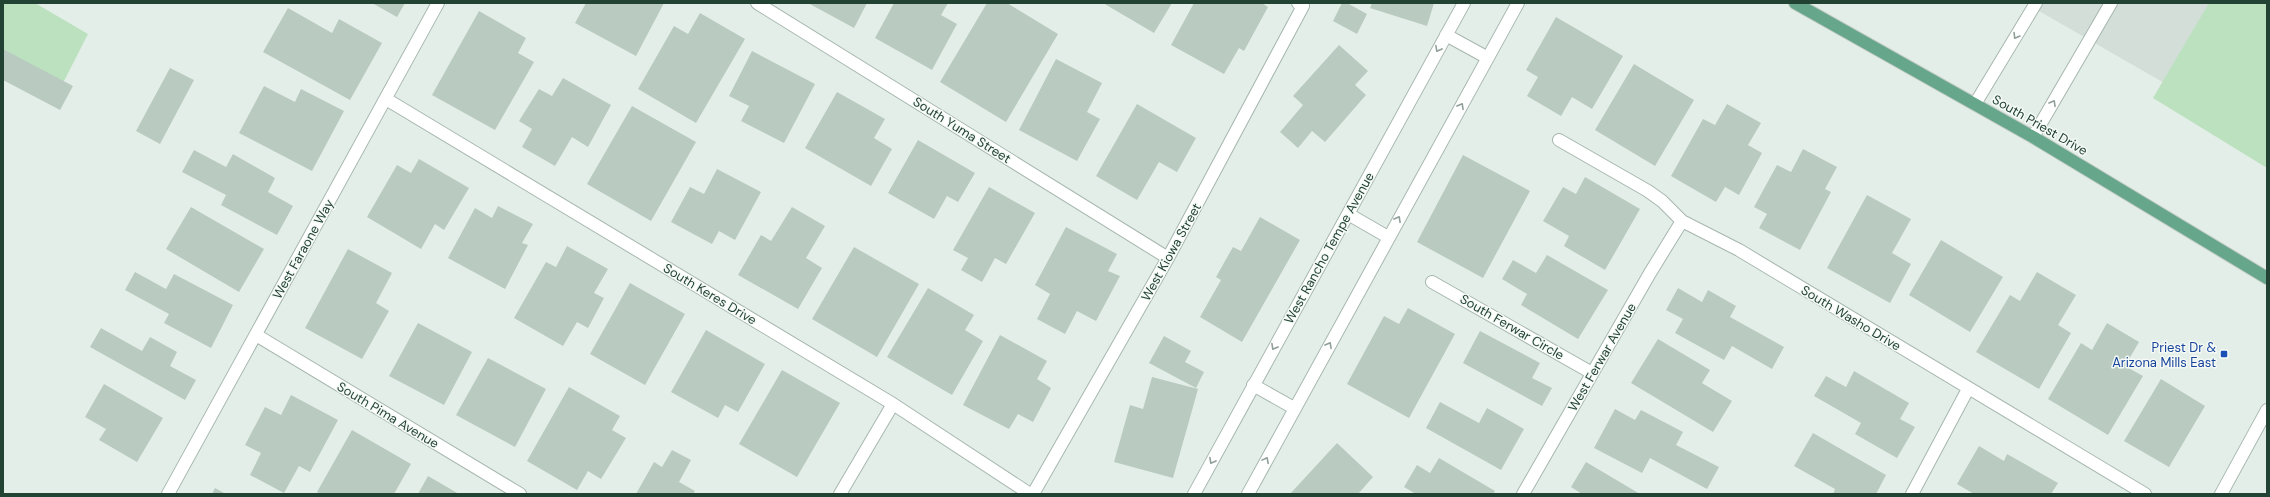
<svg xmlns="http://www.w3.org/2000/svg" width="2270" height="497" viewBox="0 0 2270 497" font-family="'DM Sans',sans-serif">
<rect width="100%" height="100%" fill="#e4eee8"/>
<path fill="#d2ded7" d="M2025 3H2267V142Z"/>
<path fill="#bce1bf" d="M3 3H35L88 34 62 85 3 49Z
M2209 3H2267V168L2153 98Z"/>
<path fill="#b9cac0" d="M372 3H405L397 17Z
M586 3H664L636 56 575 23Z
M808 3H867L854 28Z
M894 3H948L941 15 957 24 932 70 875 38Z
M987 3H1007L1058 34 1006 122 940 82Z
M1103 3H1172L1154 33Z
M1194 3H1262L1268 7 1244 51 1239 48 1224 74 1171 45Z
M1342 3H1347L1367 14 1357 34 1333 21Z
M1372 3H1434L1427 26 1370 8Z
M288 8 332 33 339 19 382 43 350 100 263 52Z
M479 11 526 38 518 53 534 62 495 130 432 95Z
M700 13 745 39 696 123 638 89 674 26 688 34Z
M1556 17 1623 56 1592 109 1572 97 1561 116 1527 96 1538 77 1526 70Z
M1339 45 1368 71 1355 85 1366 95 1325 142 1312 131 1298 148 1280 132 1303 105 1293 96Z
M3 49 73 86 60 110 3 80Z
M752 51 815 84 784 143 741 121 749 106 729 96Z
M1056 59 1102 83 1087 112 1100 119 1077 161 1019 130Z
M1634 64 1694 100 1655 166 1595 130Z
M170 68 194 80 160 144 136 131Z
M563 78 611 105 588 147 572 137 555 166 522 147 532 129 519 121 539 89 552 96Z
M264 86 295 102 301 89 344 111 312 171 239 133Z
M837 92 885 119 874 138 892 149 871 186 805 148Z
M1137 104 1196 138 1177 172 1159 162 1137 200 1096 176Z
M1727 104 1761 123 1748 145 1762 153 1739 195 1725 187 1716 202 1671 176 1703 119 1715 125Z
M632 106 696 142 651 221 587 184Z
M918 140 975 173 958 202 947 196 934 219 888 193Z
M1803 149 1837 167 1825 189 1831 192 1800 250 1759 228 1767 214 1754 207 1777 165 1791 172Z
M194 150 226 167 233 154 275 178 268 192 293 206 277 235 221 205 226 195 182 172Z
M1463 155 1530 191 1483 278 1417 242Z
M419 159 469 188 444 230 435 224 421 249 367 217 397 165 411 173Z
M717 169 761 192 735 240 719 231 712 244 671 222 690 187 704 194Z
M1585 177 1640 209 1605 270 1564 246 1569 236 1543 221 1563 187 1576 194Z
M989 187 1035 213 1006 264 995 258 982 282 961 270 968 258 953 250Z
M1867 195 1911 219 1892 253 1911 264 1890 303 1827 268Z
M498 206 533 224 522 243 528 245 505 289 448 258 475 208 492 218Z
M191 207 264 249 239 292 166 249Z
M792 207 825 226 806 258 822 268 798 309 738 275 761 235 771 241Z
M1260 217 1300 240 1242 342 1200 317 1221 280 1216 277 1233 247 1241 251Z
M1066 227 1117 254 1108 271 1120 276 1096 321 1077 311 1065 334 1037 319 1050 294 1035 285Z
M1941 240 2003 277 1970 332 1909 295Z
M567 246 608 269 594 293 604 298 588 328 577 322 563 346 514 318 546 262 556 267Z
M854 247 919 284 877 357 812 319Z
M348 249 392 273 376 303 389 311 362 359 305 328Z
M1547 255 1608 290 1578 339 1521 305 1527 294 1502 279 1513 260 1536 273Z
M135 272 166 289 174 274 233 305 211 348 164 323 169 314 125 290Z
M2037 272 2076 295 2058 325 2071 333 2039 389 1976 352 2010 295 2020 301Z
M630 283 685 314 645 385 590 354Z
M928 288 974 315 965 330 983 341 952 395 887 357Z
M1678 288 1702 302 1708 290 1736 306 1730 317 1784 347 1772 369 1732 346 1724 360 1675 333 1683 319 1666 310Z
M1408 308 1455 334 1409 418 1347 384 1384 316 1399 324Z
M418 323 472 352 444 405 389 376Z
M2107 323 2139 342 2125 366 2143 376 2108 435 2048 399 2081 343 2092 350Z
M101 328 142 351 150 337 177 352 170 366 196 380 185 400 90 347Z
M706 330 765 364 738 412 725 405 718 418 671 392Z
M1480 331 1540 363 1532 378 1552 388 1542 406 1463 363Z
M1000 335 1047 361 1037 379 1051 388 1033 422 1018 414 1009 429 963 405Z
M1164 336 1191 351 1185 362 1204 372 1196 388 1149 363Z
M1658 339 1710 370 1702 383 1732 401 1713 432 1631 383Z
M488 358 546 389 515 447 456 415Z
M782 370 840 403 797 477 739 444Z
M1854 371 1909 403 1900 419 1915 427 1897 458 1855 434 1861 423 1814 396 1826 376 1846 387Z
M1152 377 1198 389 1173 478 1114 462 1130 405 1143 409Z
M2161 379 2205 406 2169 467 2124 441Z
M104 384 163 418 137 462 99 440 106 429 85 417Z
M569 387 620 416 612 430 626 438 601 479 588 471 577 490 527 461Z
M291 395 338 420 310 472 299 466 284 493 250 475 261 453 245 445 265 407 281 415Z
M1440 402 1479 423 1487 408 1524 429 1501 470 1426 428Z
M1615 409 1635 420 1641 410 1683 432 1676 445 1719 467 1707 489 1650 458 1642 473 1594 448Z
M352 430 411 464 394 494H321L317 492Z
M1813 433 1886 475 1876 494H1833L1835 489 1794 466Z
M1337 443 1373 477 1358 494H1290Z
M1979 446 2004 461 2007 454 2058 483 2051 494H1974L1957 484Z
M672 450 691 460 679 482 695 491 693 494H636L654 462 662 467Z
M1439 458 1495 491 1493 494H1416L1404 487 1417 465 1430 473Z
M1586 462 1640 494H1582L1571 487Z
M428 476 459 494H418Z
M215 488 226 494H212Z"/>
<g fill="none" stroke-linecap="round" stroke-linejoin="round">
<defs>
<path id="minor" d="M757 3 1168 258
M1446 35 1488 58
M386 99 893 404 1030 494
M1975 104 2036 3
M2033 137 2111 3
M1559 140 1648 191 1662 201 1682 221 1739 250 2145 494
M1348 214 1388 237
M1432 282 1592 373
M256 335 520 494
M1253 385 1294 408
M168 494 438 3
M840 494 893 404
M1033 494 1168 258 1303 6 1298 3
M1194 494 1464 3
M1248 494 1518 3
M1523 494 1650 273 1682 221
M1912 494 1968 389
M2221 494 2267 410"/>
<path id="major" d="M1795 3 2033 137 2267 278"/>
</defs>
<use href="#minor" stroke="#a6b7ae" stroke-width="14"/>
<use href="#major" stroke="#c1cac6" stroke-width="14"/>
<use href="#minor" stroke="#fff" stroke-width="12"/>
<use href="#major" stroke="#66a68a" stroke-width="12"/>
</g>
<defs><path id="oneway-chevron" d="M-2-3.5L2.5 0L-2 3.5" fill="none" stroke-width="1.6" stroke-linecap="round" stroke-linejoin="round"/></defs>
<g stroke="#90a099">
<use href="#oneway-chevron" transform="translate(2016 36) rotate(121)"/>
<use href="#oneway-chevron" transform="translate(1438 49) rotate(119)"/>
<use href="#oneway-chevron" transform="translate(2053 103) rotate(-60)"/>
<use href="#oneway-chevron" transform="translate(1461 106) rotate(-61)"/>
<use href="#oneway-chevron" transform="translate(1398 219) rotate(-61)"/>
<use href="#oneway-chevron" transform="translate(1329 345) rotate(-61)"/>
<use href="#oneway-chevron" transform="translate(1274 347) rotate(119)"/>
<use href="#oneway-chevron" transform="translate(1266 460) rotate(-62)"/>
<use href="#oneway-chevron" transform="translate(1212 461) rotate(119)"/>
</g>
<rect fill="#1a4fb4" stroke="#f5faf7" stroke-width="1.5" x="2220" y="350" width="8" height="8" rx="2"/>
<g text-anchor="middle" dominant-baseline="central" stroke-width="3" stroke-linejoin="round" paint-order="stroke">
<g font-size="13" fill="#224233" stroke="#f5faf7">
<text transform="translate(2040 125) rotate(30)">South Priest Drive</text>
<text transform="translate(962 130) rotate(32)">South Yuma Street</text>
<text transform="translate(1329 248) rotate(-61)">West Rancho Tempe Avenue</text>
<text transform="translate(303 249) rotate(-61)">West Faraone Way</text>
<text transform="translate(1171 252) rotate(-61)">West Kiowa Street</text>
<text transform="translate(710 294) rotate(31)">South Keres Drive</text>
<text transform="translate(1851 318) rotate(31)">South Washo Drive</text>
<text transform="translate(1512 327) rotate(30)">South Ferwar Circle</text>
<text transform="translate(1602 357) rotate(-60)">West Ferwar Avenue</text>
<text transform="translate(388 415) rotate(31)">South Pima Avenue</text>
</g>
<g font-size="13" fill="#164399" stroke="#f5faf7" text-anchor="end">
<text x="2216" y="347">Priest Dr &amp;<tspan x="2216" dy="15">Arizona Mills East</tspan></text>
</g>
</g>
<rect width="2270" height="497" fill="none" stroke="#224233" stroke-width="8"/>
</svg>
